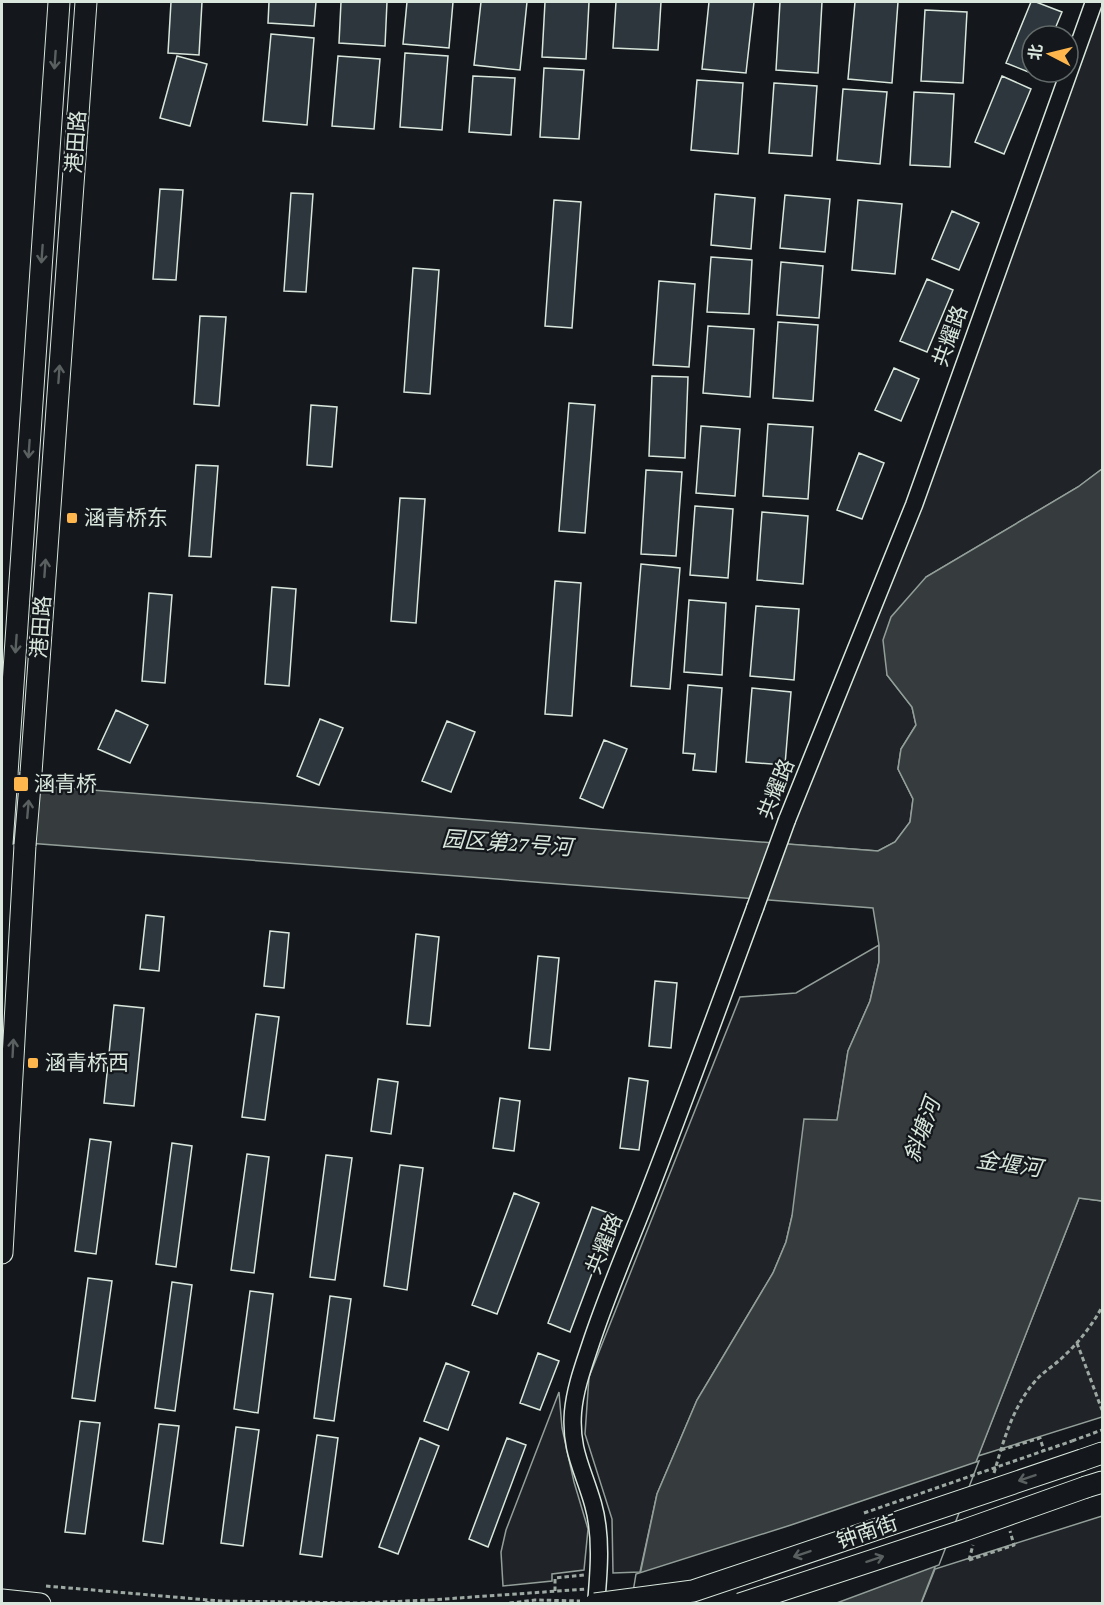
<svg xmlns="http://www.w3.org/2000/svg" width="1104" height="1605" viewBox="0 0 1104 1605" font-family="'Crimson Pro','Noto Sans SC',serif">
<rect width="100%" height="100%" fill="#14181c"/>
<path fill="#202428" stroke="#939e99" stroke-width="1.5" d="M1097 2H1102V469L1078 487 926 577 887 675 912 707 916 725 901 749 898 769 913 799 910 822 895 842 878 851 785 844Z
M879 945V962L870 1001 848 1051 837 1121 792 1216 786 1242 773 1273 697 1400 657 1494 640 1572 613 1573 612 1519 585 1434 589 1377 740 997 796 993Z
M1079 1198 1102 1201V1417L978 1456Z
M559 1392 562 1428 574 1482 588 1529 584 1570 552 1574V1581L503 1586 501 1552 506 1530Z
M1102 1516V1603L921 1604 935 1569Z"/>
<path fill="#363b3e" stroke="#939e99" stroke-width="1.5" d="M1102 469V1201L1079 1198 921 1603H634L657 1494 697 1400 773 1273 786 1242 792 1216 804 1119 837 1120 848 1051 870 1001 879 962V945L873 908 2 841V783L878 851 895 842 910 822 913 799 898 769 901 749 916 725 912 707 887 675 883 640 891 617 926 577 1078 487Z"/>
<path fill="#14181c" stroke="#939e99" stroke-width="1.5" d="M979 1461 939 1565 834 1604H631L636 1574 791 1525Z"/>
<path fill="#2c363c" stroke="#d8e6dc" stroke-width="1.5" d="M171 2H202L199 55 168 53Z
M269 2H316L314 26 268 23Z
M341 2H387L385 46 339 43Z
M407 2H453L449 48 403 44Z
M481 2H527L520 70 474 65Z
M545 2H589L586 59 542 57Z
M616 2H661L658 50 613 48Z
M709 2H754L746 73 702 69Z
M780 2H822L818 73 776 70Z
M855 2H898L892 83 848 79Z
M1031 2H1036L1062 12 1052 36H1032V72H1037L1036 75 1006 63Z
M925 10 967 12 963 83 921 81Z
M271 34 314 38 307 125 263 121Z
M405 53 448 56 442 130 400 127Z
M177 56 207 64 190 126 160 118Z
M338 56 380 59 374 129 332 126Z
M544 68 584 70 579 139 540 137Z
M473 76 515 78 511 135 469 132Z
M1002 76 1031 89 1004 154 975 142Z
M697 80 743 83 738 154 691 150Z
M774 83 817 86 812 156 769 153Z
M843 89 887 92 880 164 837 160Z
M914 92 954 94 950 167 910 165Z
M160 189 183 190 176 280 153 279Z
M291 193 313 194 306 292 284 291Z
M715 194 755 198 751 249 711 245Z
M785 195 830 199 825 252 780 248Z
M554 200 581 202 572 328 545 326Z
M858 200 902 204 895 274 852 270Z
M952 211 979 223 959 270 932 259Z
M711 257 752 260 749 314 707 312Z
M781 262 823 266 819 318 777 315Z
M413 268 439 270 430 394 404 392Z
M927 279 953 290 927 352 900 341Z
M659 281 695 284 689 367 653 365Z
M200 316 226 317 219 406 194 404Z
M778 322 818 325 813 401 773 398Z
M708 326 754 329 750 397 703 393Z
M894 368 919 379 901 421 875 410Z
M652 376 688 377 685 458 649 456Z
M569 403 595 405 585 533 559 531Z
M311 405 337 407 332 467 307 465Z
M768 424 813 427 808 499 763 496Z
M701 426 740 429 735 496 696 493Z
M859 453 884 463 862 519 837 510Z
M196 465 218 466 211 557 189 556Z
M646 470 682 472 676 556 641 554Z
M400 498 425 499 416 623 391 621Z
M695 506 733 509 728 578 690 575Z
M762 512 808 516 803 584 757 580Z
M641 564 680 568 670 689 631 686Z
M555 581 581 583 572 716 545 714Z
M272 587 296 589 289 686 265 684Z
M149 593 172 595 165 683 142 681Z
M689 600 726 603 722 675 684 672Z
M756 606 799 609 794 680 750 676Z
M688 685 722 688 716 772 693 770 695 754 683 753Z
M752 688 791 692 785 765 746 762Z
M116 710 148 725 130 763 98 749Z
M320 719 343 728 319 785 297 776Z
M447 721 475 732 451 792 422 781Z
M604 740 627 749 603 808 580 798Z
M146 915 164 917 159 971 140 969Z
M270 931 289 933 284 988 264 986Z
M416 934 439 937 430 1026 407 1024Z
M538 956 559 958 550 1050 529 1048Z
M655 981 677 983 671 1048 649 1046Z
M114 1005 144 1008 134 1106 104 1103Z
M256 1014 279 1017 265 1120 242 1117Z
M629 1078 648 1081 639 1150 620 1148Z
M378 1079 398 1082 391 1134 371 1131Z
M500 1098 520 1101 514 1151 493 1148Z
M90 1139 111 1142 96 1254 75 1251Z
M172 1143 192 1146 176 1267 156 1264Z
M247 1154 269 1157 254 1273 231 1270Z
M326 1155 352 1158 335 1280 310 1277Z
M400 1165 423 1168 407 1290 384 1286Z
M514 1193 539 1203 497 1314 472 1305Z
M592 1207 614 1215 570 1332 548 1323Z
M88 1278 112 1281 95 1401 72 1398Z
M172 1282 192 1285 175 1411 155 1408Z
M250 1291 273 1294 258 1413 234 1409Z
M330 1296 351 1299 334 1421 314 1418Z
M538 1353 559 1361 540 1410 520 1403Z
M446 1363 469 1372 448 1430 424 1421Z
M80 1421 100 1423 85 1534 65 1532Z
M159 1424 179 1426 163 1544 143 1541Z
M236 1427 259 1430 243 1546 221 1543Z
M317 1435 338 1438 322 1557 300 1554Z
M420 1438 439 1446 398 1554 379 1547Z
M507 1438 526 1445 488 1547 469 1539Z"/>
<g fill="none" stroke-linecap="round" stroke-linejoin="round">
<defs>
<path id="minor" d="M787 820 914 505 1094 2
M596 1604C599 1571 602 1535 593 1504 583 1469 570 1450 573 1412 575 1389 583 1367 590 1346 605 1300 624 1255 642 1210 681 1110 718 1009 755 908"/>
<path id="major" d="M31 773 86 2
M7 774 59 2
M2 1253 25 845
M1082 1460 1102 1453
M1086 1487 1102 1482
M2 1600 40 1604"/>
</defs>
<use href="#minor" stroke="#d8e6dc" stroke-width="19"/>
<use href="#major" stroke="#d8e6dc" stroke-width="23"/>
<path stroke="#9da8a2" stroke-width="3" stroke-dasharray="4.5 3" stroke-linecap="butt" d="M1077 1343 1102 1410
M1072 1441 1102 1430
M1001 1450 1040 1438 1044 1451
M994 1473C1004 1439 1014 1402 1040 1376 1048 1369 1057 1363 1065 1355 1080 1341 1092 1325 1102 1307
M969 1560 973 1545
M969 1560 1014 1545 1010 1531
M46 1586 220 1601 360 1603 430 1600
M555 1591V1578L585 1575
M205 1602 215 1604
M502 1604 535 1600 580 1601"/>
<use href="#minor" stroke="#14181c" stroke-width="16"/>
<use href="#major" stroke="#14181c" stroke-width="21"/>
<defs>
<path id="minor-bridge" d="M755 908 787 820"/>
<path id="major-bridge" d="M2 844 7 774
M25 845 31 773
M595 1604 693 1591 1082 1460
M740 1604 965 1530 1086 1487"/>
</defs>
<use href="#minor-bridge" stroke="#d8e6dc" stroke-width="19" stroke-linecap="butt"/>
<use href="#major-bridge" stroke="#d8e6dc" stroke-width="23" stroke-linecap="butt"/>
<path stroke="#9da8a2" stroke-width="3" stroke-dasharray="4.5 3" stroke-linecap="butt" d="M864 1513 1072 1441
M430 1600 587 1589"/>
<use href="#minor-bridge" stroke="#14181c" stroke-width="16"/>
<use href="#major-bridge" stroke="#14181c" stroke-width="21"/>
</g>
<defs><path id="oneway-shaft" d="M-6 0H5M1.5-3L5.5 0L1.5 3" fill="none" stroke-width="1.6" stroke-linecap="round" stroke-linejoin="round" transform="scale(1.5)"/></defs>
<g stroke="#59605f">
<use href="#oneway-shaft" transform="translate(55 60) rotate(94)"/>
<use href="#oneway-shaft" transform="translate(42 254) rotate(94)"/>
<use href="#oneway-shaft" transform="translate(59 374) rotate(-86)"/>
<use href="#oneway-shaft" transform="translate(29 449) rotate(94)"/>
<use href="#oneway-shaft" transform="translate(45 568) rotate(-86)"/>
<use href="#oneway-shaft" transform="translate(16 644) rotate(94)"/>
<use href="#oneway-shaft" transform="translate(28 809) rotate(-85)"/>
<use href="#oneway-shaft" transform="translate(13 1048) rotate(-87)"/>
<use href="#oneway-shaft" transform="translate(1027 1478) rotate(161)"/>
<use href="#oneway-shaft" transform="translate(802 1554) rotate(161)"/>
<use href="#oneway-shaft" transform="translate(875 1559) rotate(-18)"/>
</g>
<g fill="#ffb74d" stroke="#14181c" stroke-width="2">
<rect x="66" y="512" width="12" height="12" rx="3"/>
<rect x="13" y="776" width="16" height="16" rx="3"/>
<rect x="27" y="1057" width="12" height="12" rx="3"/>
</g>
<g text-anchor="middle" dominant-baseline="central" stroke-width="4.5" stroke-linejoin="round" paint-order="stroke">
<g font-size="21" fill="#d8e6dc" stroke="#14181c">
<text transform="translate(76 142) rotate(-86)">港田路</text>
<text transform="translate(950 336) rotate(-70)">共耀路</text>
<text transform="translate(41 627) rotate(-86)">港田路</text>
<text transform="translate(776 789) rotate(-68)">共耀路</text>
<text transform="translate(604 1244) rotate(-68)">共耀路</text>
<text transform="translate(867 1532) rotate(-19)">钟南街</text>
</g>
<g font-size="21" fill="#d8e6dc" stroke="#14181c" text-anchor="start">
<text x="84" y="518">涵青桥东</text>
<text x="34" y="784">涵青桥</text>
<text x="45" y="1063">涵青桥西</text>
</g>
<g font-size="22" font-style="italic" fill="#d8e6dc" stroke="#14181c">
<text transform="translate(507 843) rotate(4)">园区第27号河</text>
<text transform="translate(922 1130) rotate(-70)">斜塘河</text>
<text transform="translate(1009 1164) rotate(8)">金堰河</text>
</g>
</g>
<rect width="1104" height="1605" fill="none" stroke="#d8e6dc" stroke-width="6"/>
<g transform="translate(1050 54) rotate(277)"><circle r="28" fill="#14181c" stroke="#626a69" stroke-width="1.5"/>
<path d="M0-4.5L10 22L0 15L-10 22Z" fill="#ffb74d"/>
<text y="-9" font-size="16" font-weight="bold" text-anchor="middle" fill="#d8e6dc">北</text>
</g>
</svg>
